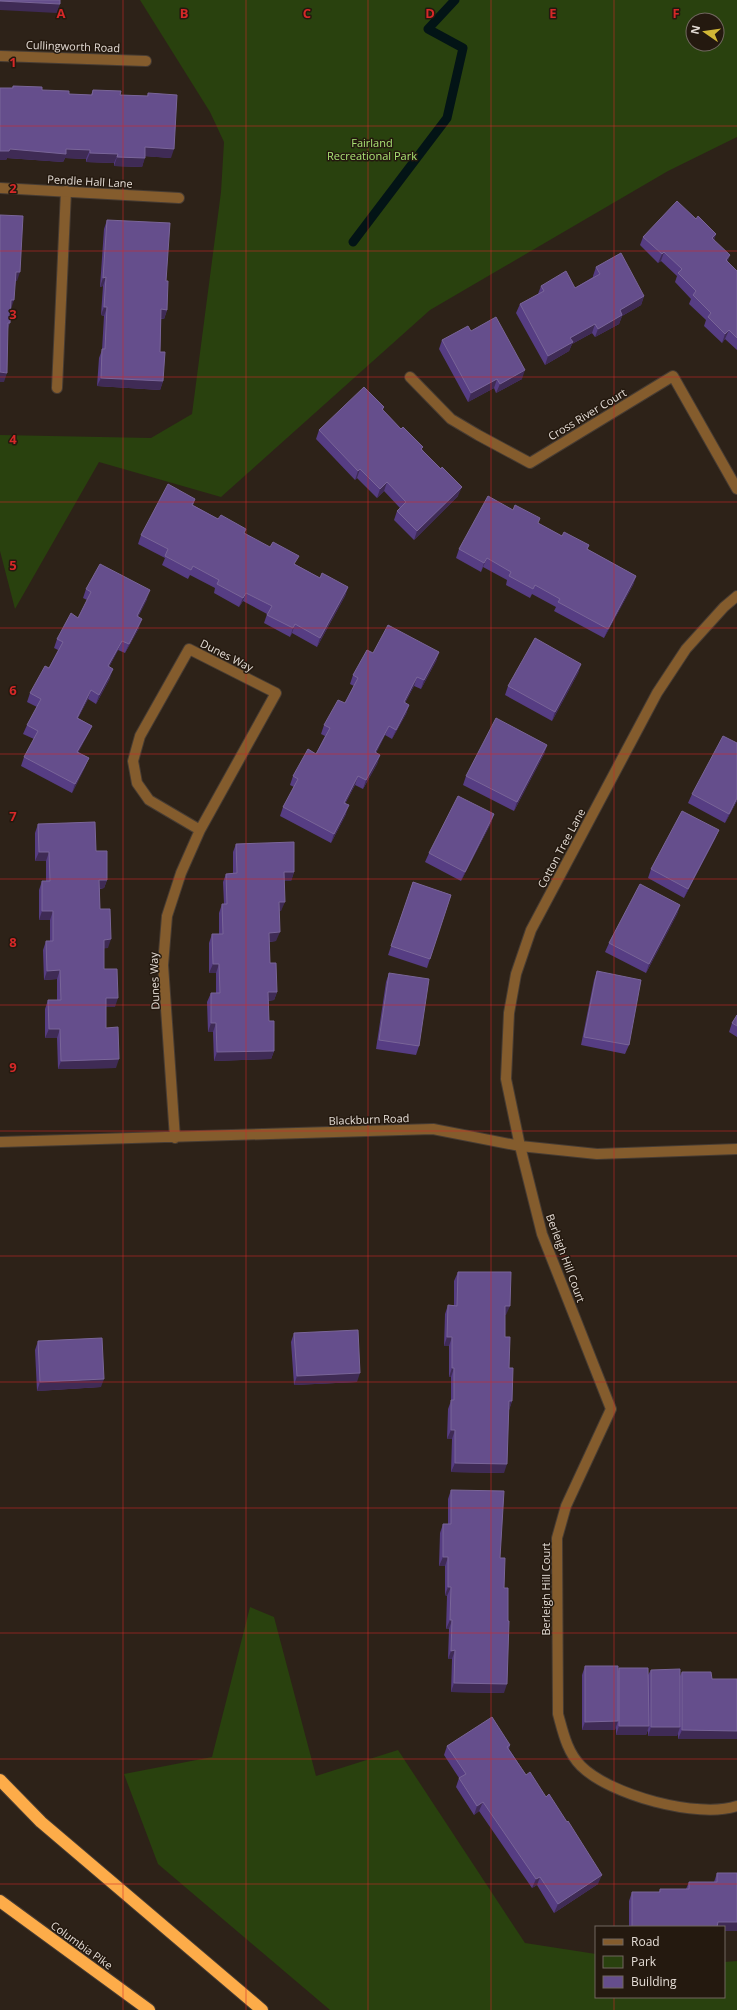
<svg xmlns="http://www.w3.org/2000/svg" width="737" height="2010" viewBox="0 0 737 2010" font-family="'Open Sans',sans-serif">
<rect width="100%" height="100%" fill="#2d2218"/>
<path fill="#29410e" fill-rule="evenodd" d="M140 0H737V137L668 171 430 310 221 497 99 462 15 609 0 551V435L151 438 192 414 221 192 224 142 210 112ZM693 20H717V44H693Z
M250 1607 274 1617 316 1776 398 1750 525 1943 596 1954V1997H724V1962L737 1961V2010H330L158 1864 124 1774 212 1757Z"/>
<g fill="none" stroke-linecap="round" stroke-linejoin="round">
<path stroke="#031416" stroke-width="9" d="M353 242 447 118 463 48 428 29 455 0"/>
<defs>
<path id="lane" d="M57 388 66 191"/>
<path id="street" d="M0 56 146 61
M0 188 179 198
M410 377 451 419 478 435 530 463 673 376 737 489
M737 596 724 607 686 649 657 693 531 930 516 974 509 1013 506 1079 520 1146 542 1234 611 1409 566 1506 557 1538 558 1714C563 1732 567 1752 581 1766 610 1795 698 1819 737 1806
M175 1138 163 965 167 916 181 873 200 830 149 800 137 783 133 761 140 736 189 649 276 693 200 830
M0 1142 433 1129 520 1146 597 1154 737 1149"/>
<path id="highway" d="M0 1780 41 1822 262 2010
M0 1901 149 2010"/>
</defs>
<use href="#lane" stroke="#473c33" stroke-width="12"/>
<use href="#street" stroke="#473c33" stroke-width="12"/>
<use href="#highway" stroke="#473c33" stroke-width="14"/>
<use href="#lane" stroke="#845c2d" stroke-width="10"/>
<use href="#street" stroke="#845c2d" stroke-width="10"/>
<use href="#highway" stroke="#fdac49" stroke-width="12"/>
</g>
<path fill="#563d83" d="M13 86 69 94 91 95 93 90 120 95 147 96 148 93 171 158 145 156 142 167 114 166V163L86 162V159L65 158 63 162 7 158 6 160H0V88H12Z
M696 219 716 234 714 239 728 262 737 271V350L725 339 722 343 704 326 706 320 689 304 691 299 675 282 677 276 661 261 658 263 640 245 643 237Z
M107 220 166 281 167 310 164 319H161L160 352 163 381 160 390 97 386 99 358 102 350 104 316 101 315 103 286 100 287 104 229Z
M596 267 644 296 641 305 622 316 619 324 595 337 592 333 572 344 569 351 545 365 516 313 520 304 538 294 541 286 575 288 593 277V276Z
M471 331 522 379 496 393 494 388 468 402 439 349 442 340Z
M384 407 383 410 401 429 422 449 458 496 414 540 394 520 397 511 400 508 384 491 377 498 357 478 355 480 316 439 319 430Z
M195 499 193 505 244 533 295 564 320 578 348 587 345 596 317 647 292 633 290 637 264 623 267 614 243 601 239 607 214 593 215 588 190 575 188 579 162 565 165 558 138 544 141 535Z
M538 523 562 536 589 545 587 549 636 576 633 585 604 638 554 611 556 607 532 594 530 598 506 585 507 580 483 567 481 572 456 558 459 549Z
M86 589 147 599 138 617 139 628 125 653 118 650 109 667 110 678 96 704 88 699 78 718 92 726 88 734 78 752 89 758 85 767 72 793 21 766 24 757 34 739 23 734 27 725 37 707 27 702 30 693 49 668 58 650 54 648 57 639 78 618 87 600 83 598Z
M439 652 436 661 421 689 414 686 405 703 409 705 406 714 392 739 385 735 376 753 380 755 377 764 363 789 355 785 345 804 346 814 331 843 280 816 283 807 294 787 290 785 293 776 316 754 325 736 321 734 324 725 345 703 354 686 350 684 353 675 373 653Z
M581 664 578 673 552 721 505 695 508 686Z
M547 745 544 754 514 811 463 785 466 776Z
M692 794 737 801 725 823 688 803Z
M494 814 491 823 461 881 425 862 429 853Z
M38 824 96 851 107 880 104 888 100 889V909L108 948H104V969L115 1007H106V1028L116 1068 58 1069 57 1038H45V1009L48 1000H57V979L44 980 43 950 46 941H50V920H39V890L42 881H46V861H35V833Z
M719 830 715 839 684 898 648 878 651 869Z
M236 844 294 872 291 881H284L281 911H279L276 941 269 942 270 963 277 992 274 1000 268 1001 269 1021 274 1051 271 1059 214 1061 213 1032H208L207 1002 211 993H216V973H209V943L212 934H219V913L222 904H224L223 882 226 874 233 873V852Z
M413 882 451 895 427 968 388 955Z
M680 905 677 914 646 973 605 952 609 943Z
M597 971 629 1045 625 1054 581 1045 594 980Z
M389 973 419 1046 416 1055 376 1049 386 982Z
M737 1015V1037L729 1032 732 1023Z
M458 1272 506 1315H505V1337L509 1368 512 1401 509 1410H508L504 1473 451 1472 452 1439H447L448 1409 451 1401V1377H449V1346H444L445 1314 448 1305H454V1281Z
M294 1333 357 1382 294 1385 291 1342Z
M38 1341 101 1387 37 1391 35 1350Z
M451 1490 500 1558 504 1693 451 1692 452 1659H448L449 1629H446L447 1596 445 1595V1566H439L440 1533 443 1524H448V1499Z
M585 1666 618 1671 619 1668 648 1675 651 1670 680 1676 682 1672 712 1679H737V1739H678V1732L677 1736H648V1730L646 1735H616V1726L615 1730H582V1675Z
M510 1745 509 1749 598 1884 554 1913 537 1885 532 1888 479 1811 474 1815 456 1787 459 1778 444 1755 447 1746Z
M717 1873 737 1931H724V1927H629V1901L632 1892H659L660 1889H686L689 1882H714Z"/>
<path fill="#3f2b55" d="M0 1 60 4 57 13 0 10Z
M145 147 174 149 171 158 142 156Z
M10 149H66L90 150 86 159 65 158 63 162 7 158 6 160H0V151Z
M90 153 118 154 114 163 86 162Z
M117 157 145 158 142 167 114 166Z
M716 234 713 243 712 238Z
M664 252 661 261 658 263 662 254Z
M730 255 727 264 726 260Z
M16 272H20L17 281H13Z
M106 277 103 286 100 287 103 278Z
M644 296 641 305 622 316 619 324 595 337 598 329 620 310Z
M11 300H14L11 309Z
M104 307H107L104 316 101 315Z
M161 309 167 310 164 319 158 318Z
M8 323H10L7 332Z
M595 324 592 333 572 344 569 351 545 365 548 356 570 338Z
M729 330 725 339 722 343 725 334Z
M525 370 522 379 496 393 500 384Z
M0 372 7 373 4 382H0Z
M101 378 163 381 160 390 97 386Z
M497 379 494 388 468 402 471 393Z
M360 469 357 478 355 480 358 471Z
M387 482 384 491 377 498 380 489Z
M462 487 458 496 414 540 417 531Z
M487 558 483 567 481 572 484 563Z
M636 576 633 585 604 638 608 629Z
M348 587 345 596 317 647 320 638Z
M150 590 147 599 134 625 137 616Z
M246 593 243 601 239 607 243 598Z
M142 619 139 628 125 653 129 644Z
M295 624 292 633 290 637 293 628Z
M122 641 118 650 105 675 108 666Z
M439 652 436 661 421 689 424 680Z
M581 664 578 673 552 721 555 712Z
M113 669 110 678 96 704 99 695Z
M417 677 414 686 400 711 404 702Z
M91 690 88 699 73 727 77 718Z
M409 705 406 714 392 739 396 730Z
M92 726 88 734 74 761 77 752Z
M389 726 385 735 372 761 375 752Z
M547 745 544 754 514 811 517 802Z
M380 755 377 764 363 789 366 780Z
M89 758 85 767 72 793 75 784Z
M358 776 355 785 340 812 344 803Z
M737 798V801L725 823 729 814Z
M349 805 346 814 331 843 334 834Z
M494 814 491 823 461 881 465 872Z
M719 830 715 839 684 898 688 889Z
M39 852H49L46 861H35Z
M284 872H294L291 881H281Z
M99 880H107L104 888 96 889Z
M279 902H285L281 911H276Z
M680 905 677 914 646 973 649 964Z
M42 911H53L50 920H39Z
M280 932 276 941 266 942 269 933Z
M111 939 108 948 101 949 104 940Z
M213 964H219L216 973H209Z
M60 970 57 979 44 980 47 971Z
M268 992H277L274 1000 265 1001Z
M106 998H118L115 1007H102Z
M211 1023H216L213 1032H208Z
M49 1029H60L57 1038H45Z
M274 1051 271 1059 214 1061 217 1052Z
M119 1059 116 1068 58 1069 61 1061Z
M505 1306H510L506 1315H502Z
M447 1337H452L449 1346H444Z
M452 1368H454L451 1377H449Z
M360 1373 357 1382 294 1385 297 1376Z
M104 1379 101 1387 37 1391 40 1382Z
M509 1401H512L509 1410H505Z
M451 1430H455L452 1439H447Z
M455 1463 507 1464 504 1473 451 1472Z
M443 1557H448L445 1566H439Z
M448 1587H451L447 1596 445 1595Z
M450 1620H452L449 1629H446Z
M455 1650 452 1659H448L451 1651Z
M454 1683 507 1684 504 1693 451 1692Z
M618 1721 615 1730H582L585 1722Z
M619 1726H649L646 1735H616Z
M651 1727H680L677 1736H648Z
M682 1730 737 1731V1739H678Z
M483 1802 479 1811 474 1815 477 1806Z
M602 1875 598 1884 554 1913 558 1904Z
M540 1877 537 1885 532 1888 536 1879Z
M718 1922H737V1931H724V1927H716Z"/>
<path fill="#654e8c" stroke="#796598" d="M0 0H60V4L0 1Z
M13 86 42 87V90L69 91V94L92 95 93 90 121 91 120 95 148 96V93L177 95 174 149 145 147V158L117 157 118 154 90 153V150L66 149V154L10 149 9 151H0V88H13Z
M677 201 696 219 698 216 716 234 712 238 730 255 726 260 737 271V338L729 330 725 334 708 317 711 313 693 295 696 291 678 273 682 269 664 252 662 254 643 237Z
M0 215 23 216 20 272H16L14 300H11L10 323H8L7 373 0 372Z
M107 220 170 223 166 281H168L167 310 161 309 160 352H165L163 381 101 378 102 349H105L107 307H104L106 277 103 278Z
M621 253 644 296 620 310 622 315 598 329 595 324 570 338 573 342 548 356 520 304 544 291 541 286 566 271 575 288 600 274 596 267Z
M496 317 525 370 500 384 497 379 471 393 442 340 468 326 471 331Z
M364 387 384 407 382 409 401 429 403 427 423 447 421 449 441 469 442 467 462 487 417 531 397 511 406 502 387 482 380 489 360 469 358 471 319 430Z
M168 484 195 499 192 505 218 519 221 515 246 529 244 533 270 547 273 542 299 556 294 564 320 578 322 573 348 587 320 638 295 624 293 628 267 615 272 606 246 593 243 598 217 584 219 580 193 566 191 570 165 556 168 549 141 535Z
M488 496 513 510 515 505 540 518 538 523 562 536 564 532 589 545 587 549 636 576 608 629 558 602 560 599 535 585 533 589 509 576 511 572 487 558 484 563 459 549Z
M100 564 150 590 137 616 142 619 129 644 122 641 108 666 113 669 99 695 91 690 77 718 92 726 77 752 89 758 75 784 24 757 38 731 27 725 41 699 30 693 45 666 49 668 63 642 57 639 71 613 78 618 91 592 86 589Z
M388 625 439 652 424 680 417 677 404 702 409 705 396 730 389 726 375 752 380 755 366 780 358 776 344 803 349 805 334 834 283 807 298 779 293 776 308 749 316 754 330 728 324 725 338 700 345 703 358 678 353 675 367 650 373 653Z
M535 638 581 664 555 712 508 686Z
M496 718 547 745 517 802 466 776Z
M723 736 737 743V798L729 814 692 794Z
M458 796 494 814 465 872 429 853Z
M682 811 719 830 688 889 651 869Z
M95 822 96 851H107V880H99L100 909H110L111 939 104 940V969H117L118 998H106V1028L118 1027 119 1059 61 1061 60 1029H49L48 1000H61L60 970 47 971 46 941H53V911H42V881H50L49 852H39L38 824Z
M294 842V872H284L285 902H279L280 932 269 933 270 963H276L277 992H268L269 1021H274V1051L217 1052 216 1023H211V993H220L219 964H213L212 934H223L222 904H227L226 874 237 873 236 844Z
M413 882 451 895 430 959 391 946Z
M640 884 680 905 649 964 609 943Z
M597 971 641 980 629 1045 584 1037Z
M389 973 429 979 419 1046 379 1040Z
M737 1015V1026L732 1023Z
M458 1272H511L510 1306H505V1337H510L509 1368H513L512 1401H509L507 1464 455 1463V1430H451V1400H454V1368H452V1337H447L448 1305 457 1306Z
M358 1330 360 1373 297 1376 294 1333Z
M102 1338 104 1379 40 1382 38 1341Z
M451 1490 504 1491 500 1558H505L504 1588H508V1621H509L507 1684 454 1683 455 1650 451 1651 452 1620H450L451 1587H448V1557H443V1524H451Z
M585 1666H618V1721L585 1722Z
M619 1668H648L649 1726H619Z
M680 1669V1727H651V1670Z
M682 1672H711L712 1679H737V1731L682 1730Z
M492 1717 510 1745 507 1747 526 1775 530 1772 546 1797 549 1794 567 1822 568 1821 602 1875 558 1904 540 1877 536 1879 483 1802 477 1806 459 1778 466 1774 447 1746Z
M717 1873H737V1922H718L717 1927H632V1892H660V1889H689V1882H717Z"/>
<path fill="none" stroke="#d62828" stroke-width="1" stroke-opacity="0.55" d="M123 0V2010M246 0V2010M368 0V2010M491 0V2010M614 0V1927M0 126H737M0 251H737M0 377H737M0 502H737M0 628H737M0 754H737M0 879H737M0 1005H737M0 1131H737M0 1256H737M0 1382H737M0 1508H737M0 1633H737M0 1759H737M0 1884H737M614 1997V2010"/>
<g text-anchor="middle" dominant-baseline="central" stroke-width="3" stroke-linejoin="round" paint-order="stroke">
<g font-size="11" fill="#e5ddd6" stroke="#24190f">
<text transform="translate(73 46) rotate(2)">Cullingworth Road</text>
<text transform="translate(90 181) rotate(3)">Pendle Hall Lane</text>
<text transform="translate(587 414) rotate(-31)">Cross River Court</text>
<text transform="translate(227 655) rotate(27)">Dunes Way</text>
<text transform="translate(561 848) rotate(-62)">Cotton Tree Lane</text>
<text transform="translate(154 981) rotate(-92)">Dunes Way</text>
<text transform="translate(369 1119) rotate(-2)">Blackburn Road</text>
<text transform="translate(566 1258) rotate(70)">Berleigh Hill Court</text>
<text transform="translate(545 1589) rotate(-90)">Berleigh Hill Court</text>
<text transform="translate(82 1945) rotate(36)">Columbia Pike</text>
</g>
<g font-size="11" fill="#a9e274" stroke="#24190f">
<text x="372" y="142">Fairland<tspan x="372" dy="13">Recreational Park</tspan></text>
</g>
</g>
<g font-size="13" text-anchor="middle" font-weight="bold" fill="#d62828" stroke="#24190f" stroke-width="3" stroke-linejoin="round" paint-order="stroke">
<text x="61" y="18">A</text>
<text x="184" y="18">B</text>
<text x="307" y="18">C</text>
<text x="430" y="18">D</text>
<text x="553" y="18">E</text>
<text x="676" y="18">F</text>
<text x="13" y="67">1</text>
<text x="13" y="193">2</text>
<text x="13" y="319">3</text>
<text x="13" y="444">4</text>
<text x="13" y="570">5</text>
<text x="13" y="695">6</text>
<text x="13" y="821">7</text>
<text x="13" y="947">8</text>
<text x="13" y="1072">9</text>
</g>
<rect x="595" y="1926" width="130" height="72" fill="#24190f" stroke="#71675f"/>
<rect x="603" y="1939" width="20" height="6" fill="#845c2d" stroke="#71675f"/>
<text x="631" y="1946" font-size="12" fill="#e5ddd6">Road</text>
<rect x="603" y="1956" width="20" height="12" fill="#29410e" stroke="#71675f"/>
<text x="631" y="1966" font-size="12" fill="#e5ddd6">Park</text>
<rect x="603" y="1976" width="20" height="12" fill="#654e8c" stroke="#71675f"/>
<text x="631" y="1986" font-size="12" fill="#e5ddd6">Building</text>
<g transform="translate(705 32) rotate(283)"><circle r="19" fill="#24190f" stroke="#71675f"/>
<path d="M0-3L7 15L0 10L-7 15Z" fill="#d1b736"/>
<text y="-6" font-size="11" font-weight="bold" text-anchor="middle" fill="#e5ddd6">N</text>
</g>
</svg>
